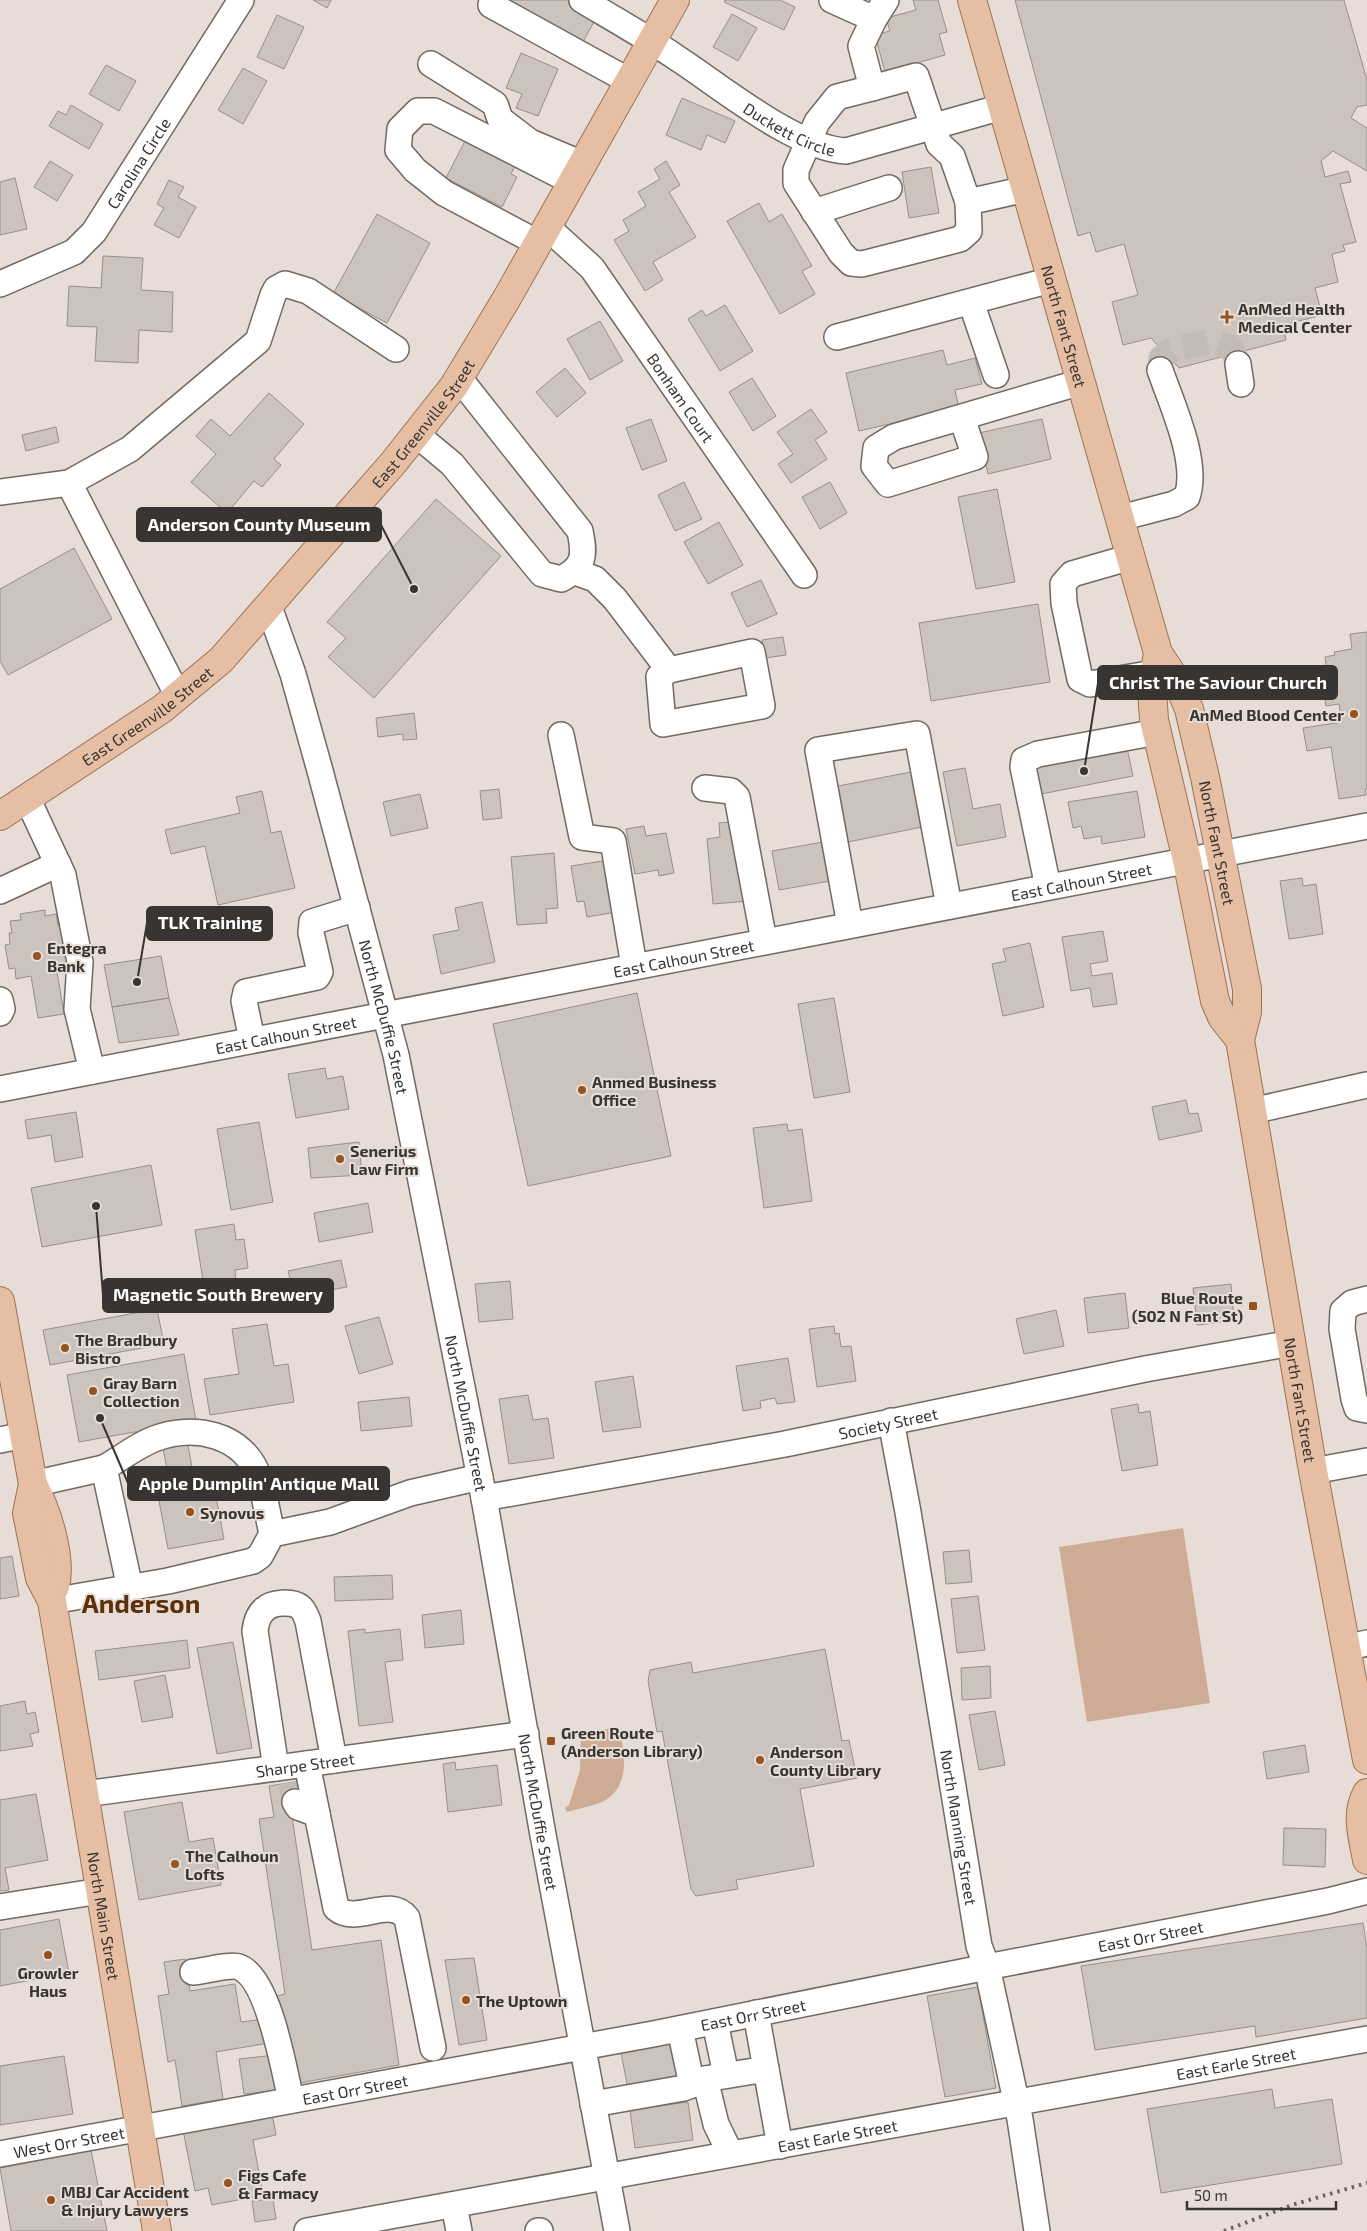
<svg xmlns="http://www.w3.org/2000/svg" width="1367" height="2231" viewBox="0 0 1367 2231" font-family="'Exo 2',sans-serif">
<rect width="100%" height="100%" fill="#e7ddd6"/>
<path fill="#ceab95" d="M1183 1528 1210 1703 1087 1722 1059 1547Z
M619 1727C626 1755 631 1792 597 1804 587 1807 577 1809 567 1812L565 1808 569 1805 580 1770 581 1733Z"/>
<path fill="#cdc3bd" stroke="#988f89" d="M313 0H331L327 8Z
M512 0H572L598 14 583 42 510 4Z
M725 0H780L795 7 784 30 724 2Z
M913 0H938L947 32 939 34 945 55 885 72 875 35 890 31 886 18 916 10Z
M1015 0H1344L1367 80V105L1357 107 1351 118 1367 128V171L1333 151 1321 161 1325 177 1348 171 1351 182 1340 184 1356 242 1343 245 1345 251 1332 254 1338 282 1315 288 1322 315 1283 325 1286 340 1179 368 1151 338 1123 345 1112 302 1138 295 1124 244 1096 252 1090 232 1078 236Z
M732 14 757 28 738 61 713 47Z
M277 15 304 27 284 69 257 57Z
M521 53 558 69 538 116 516 108 522 94 506 88Z
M106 65 136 81 119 111 89 94Z
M243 68 267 81 243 124 218 110Z
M682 98 735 121 725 143 707 135 701 150 666 135Z
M71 105 103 124 89 149 49 126 58 111 66 115Z
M467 137 517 162 511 174 517 177 502 207 446 178Z
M50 161 73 175 57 201 34 187Z
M666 161 680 185 669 192 696 237 653 262 663 280 645 291 614 240 629 231 623 220 646 206 638 192 660 179 654 169Z
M931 167 939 213 909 218 902 172Z
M15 178 27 229 0 235V182Z
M169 180 184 187 178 197 196 207 179 238 154 225 164 208 157 204Z
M759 203 769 222 782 214 812 266 802 271 815 294 780 314 727 221Z
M377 214 430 243 387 323 333 294Z
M103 256 143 258 141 290 173 292 172 332 139 330 138 363 95 361 97 327 67 326 69 286 101 288Z
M725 305 753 351 720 371 688 319 702 310 706 316Z
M600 321 623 361 590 380 567 339Z
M943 350 947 365 975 358 982 384 955 390 959 408 859 431 846 373Z
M565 368 586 393 557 417 536 392Z
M752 378 776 416 753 431 729 392Z
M269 393 304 424 274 459 281 465 262 487 254 481 227 513 191 482 216 454 196 436 211 419 230 436Z
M811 409 827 432 815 440 827 459 791 483 778 464 793 454 777 432Z
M651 419 667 461 642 470 626 428Z
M1042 419 1051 459 988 474 979 433Z
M56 427 59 442 26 451 22 435Z
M684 482 702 519 675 531 658 495Z
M830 482 847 513 820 529 802 497Z
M997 489 1015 582 976 589 958 497Z
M436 499 501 556 374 698 328 657 346 638 327 622Z
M719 522 743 565 708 584 684 542Z
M74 548 112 619 8 675 0 661V589Z
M761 580 777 614 747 627 731 593Z
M1038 604 1050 682 931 701 919 623Z
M1367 632V789H1365L1366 795 1339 799 1331 747 1307 751 1303 728 1342 722 1339 704 1326 706 1322 682 1328 681 1325 657 1335 655 1334 652 1352 649 1350 634Z
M783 637 786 655 765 658 762 640Z
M414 713 417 739 403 740V734L378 737 376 718Z
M1127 748 1133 776 1041 794 1035 766Z
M965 768 973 809 1000 804 1006 837 957 846 943 772Z
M911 772 922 827 848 842 838 786Z
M499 789 502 818 483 820 480 791Z
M262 791 271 833 281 831 295 888 218 905 205 846 171 854 165 830 240 813 236 797Z
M1137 791 1145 837 1102 844 1101 836 1084 839 1081 826 1073 828 1068 802Z
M420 794 428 828 391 836 383 802Z
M741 821 749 901 713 904 707 839 720 837 719 823Z
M644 826 646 836 666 833 674 873 659 876 658 870 635 874 626 829Z
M823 842 830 881 779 890 772 851Z
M554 853 558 908 546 909 547 923 517 925 511 857Z
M615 859 623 911 587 917 584 901 577 902 571 866Z
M1302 878 1303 886 1316 884 1323 934 1289 939 1280 881Z
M482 902 495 962 441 974 433 935 459 930 455 908Z
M45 910V916L56 914 58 925H62L70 970 57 972 64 1014 38 1018 31 976 16 979 15 968 9 969 5 945 10 944 9 933H12L10 921 21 920 20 914Z
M1103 931 1108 961 1090 964 1092 976 1112 973 1117 1004 1093 1007 1090 988 1071 991 1062 937Z
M1030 943 1044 1007 1003 1016 992 964 1006 961 1003 949Z
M161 956 169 998 112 1007 104 965Z
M637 993 671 1156 528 1186 493 1024Z
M169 998 179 1035 119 1043 112 1007Z
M834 998 850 1092 814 1098 798 1004Z
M325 1068 327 1079 343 1076 349 1109 296 1118 288 1074Z
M1186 1100 1189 1114 1198 1113 1202 1131 1159 1140 1152 1107Z
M76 1112 83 1157 55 1162 51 1135 28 1139 25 1120Z
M259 1122 273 1202 231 1210 217 1129Z
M787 1124 788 1131 802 1129 812 1201 764 1208 753 1128Z
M359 1142 362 1175 311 1178 308 1148Z
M151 1165 162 1225 42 1247 31 1188Z
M368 1203 373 1232 319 1242 314 1213Z
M234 1224 236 1240 244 1239 248 1268 235 1270 236 1282 204 1287 195 1230Z
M341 1260 347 1287 314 1293 312 1283 292 1287 288 1271Z
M510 1281 513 1319 479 1322 475 1284Z
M1231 1284 1234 1321 1197 1325 1193 1288Z
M1125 1293 1129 1328 1088 1333 1084 1298Z
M157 1309 164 1344 50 1365 43 1330Z
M1056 1310 1064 1346 1024 1354 1016 1319Z
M379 1317 393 1364 359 1374 345 1326Z
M267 1324 274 1366 288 1364 294 1402 210 1415 204 1379 239 1374 232 1329Z
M834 1326 835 1334 839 1333 841 1347 851 1346 856 1381 817 1387 809 1329Z
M184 1354 196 1421 79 1442 67 1375Z
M788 1358 795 1402 777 1404 775 1398 760 1401 761 1408 743 1411 736 1366Z
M633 1376 641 1427 603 1432 595 1382Z
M528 1395 533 1420 548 1418 554 1458 509 1464 499 1399Z
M409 1397 412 1426 361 1431 358 1402Z
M1138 1404 1139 1413 1150 1411 1158 1465 1122 1471 1111 1409Z
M187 1439 194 1479 212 1475 224 1539 168 1549 156 1485 170 1483 162 1444Z
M969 1550 972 1582 946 1584 943 1552Z
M12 1556 19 1596 0 1599V1558Z
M392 1575 393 1599 335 1601 334 1577Z
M978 1596 985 1650 957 1653 951 1599Z
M461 1610 464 1644 425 1648 422 1615Z
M365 1629V1633L400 1629 403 1660 385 1662 393 1722 359 1726 348 1631Z
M187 1640 190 1668 99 1680 95 1651Z
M233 1642 252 1748 217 1754 197 1648Z
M825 1649 842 1741 849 1740 857 1778 800 1789 814 1866 736 1880 738 1889 696 1896 691 1889 662 1731 657 1732 648 1681 650 1670 691 1662 693 1673Z
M990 1666 991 1698 962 1700 961 1668Z
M165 1675 173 1717 142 1722 134 1681Z
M25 1701 27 1714 35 1712 39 1732 30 1734 33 1746 0 1751V1706Z
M995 1711 1005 1765 979 1770 969 1715Z
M1305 1745 1309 1772 1267 1779 1263 1752Z
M455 1762 456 1770 497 1765 502 1805 448 1812 443 1764Z
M307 1780 310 1800 290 1803 312 1950 381 1940 399 2065 294 2084 277 1996 285 1994 259 1819 274 1817 269 1786Z
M36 1794 48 1860 5 1868 9 1890 0 1891V1800Z
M182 1802 189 1842 213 1838 221 1885 139 1900 124 1812Z
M1284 1828 1326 1829 1325 1867 1283 1865Z
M59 1919 69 1973 0 1986V1930Z
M1363 1923 1367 1948V2018L1256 2037 1255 2026 1095 2050 1081 1966Z
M474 1958 487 2040 459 2045 445 1960Z
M185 1959 190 1991 235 1984 241 2022 265 2019 269 2043 216 2052 223 2099 182 2106 175 2060 168 2062 158 1996 169 1994 164 1962Z
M978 1987 996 2088 945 2097 927 1996Z
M675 2042 683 2078 628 2089 621 2053Z
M275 2055 279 2090 244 2094 239 2059Z
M64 2056 73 2114 0 2125V2066Z
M1272 2089 1275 2108 1332 2099 1342 2164 1161 2193 1147 2109Z
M688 2102 693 2140 635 2148 630 2110Z
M272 2113 276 2135 253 2140 263 2195 212 2205 208 2188 195 2191 183 2130Z
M91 2150 107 2231H11L0 2168Z
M273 2199 276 2219 255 2222 252 2201Z"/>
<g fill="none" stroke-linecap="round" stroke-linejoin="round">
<path stroke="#c4bbb5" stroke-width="25" stroke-dasharray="25 12" stroke-linecap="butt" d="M1160 370 1161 358 1171 350 1211 341 1232 348 1238 364
M291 1782 295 1802"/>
<defs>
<g id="minor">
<path d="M494 0 491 5 629 81"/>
<path id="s1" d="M582 0C614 19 646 37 677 58 720 86 796 149 846 151L1002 107"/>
<path d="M832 0 874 19 886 0"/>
<path d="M874 19 861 46 872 88 837 97 817 122 796 170V183L841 253 851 263 862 264 960 239 969 231 968 202 1026 189"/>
<path d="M431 64 495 104 500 119 530 142 582 164"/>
<path d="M872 88 916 76 939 144 952 156 968 202"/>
<path d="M814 212 889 188"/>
<path id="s2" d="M547 227 592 268 804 575"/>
<path d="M538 243 444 193 415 170 398 150 400 129 418 111H434L573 182"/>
<path id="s3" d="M0 284 74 252 94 232 241 0"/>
<path d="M971 302 996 375"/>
<path d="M837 337 1051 280"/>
<path d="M1238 364 1241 384"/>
<path d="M962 418 975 457 888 484 874 466 876 448 894 437 1081 382"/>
<path d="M416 434 452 464 542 574 561 579C585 567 585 555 580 531L459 378"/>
<path d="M69 483 178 696"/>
<path d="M0 492 69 483 130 449 258 341 273 295 276 289 285 284 308 291 396 349"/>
<path d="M1120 518 1174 504 1187 497C1199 462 1172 405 1160 370"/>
<path d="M1131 557 1072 574 1063 584 1064 603 1080 679 1090 684 1154 673"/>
<path d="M575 572 595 579 615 599 669 670 752 652 762 706 663 724 659 677 669 670"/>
<path id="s4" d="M269 607 293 674 319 767 396 1055 484 1498 543 1835 617 2231"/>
<path d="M561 735 582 837 613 841 634 966"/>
<path d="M705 788 731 791 737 797 764 941"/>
<path d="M27 798 63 875 80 962 77 1009 92 1071"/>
<path d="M1048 887 1023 767 1024 760 1038 754 1157 732"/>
<path d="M0 891 58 864"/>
<path d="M850 925 818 750 917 734 949 906"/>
<path d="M0 1000 2 1009 0 1013"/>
<path d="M252 1040 244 1001 246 992 317 977 320 972 311 933 312 922 357 908"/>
<path id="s5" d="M0 1089 1367 826"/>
<path d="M1252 1111 1367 1085"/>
<path d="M1367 1299 1352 1303 1343 1311 1342 1329 1354 1399 1357 1408 1367 1410"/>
<path id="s6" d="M891 1421 908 1512 979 1946 987 1967 1020 2119 1037 2231"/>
<path d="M0 1440 24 1435"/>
<path d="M1313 1471 1367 1461"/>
<path d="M33 1484 104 1468"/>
<path id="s7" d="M484 1498 785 1444 1145 1369 1292 1343"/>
<path d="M130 1588 104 1468C120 1459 136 1446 154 1439 193 1424 244 1433 259 1478 265 1496 268 1516 272 1534"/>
<path d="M52 1601 168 1581 253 1561 260 1556 272 1534 330 1522 410 1493 480 1477"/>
<path d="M1346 1648 1367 1643"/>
<path d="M307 1764 336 1908C356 1926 390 1895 407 1918L433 2048"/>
<path d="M276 1768 255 1631C256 1623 258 1614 265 1609 272 1602 292 1601 300 1607 304 1610 306 1616 308 1621L334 1760"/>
<path id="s8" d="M85 1794 526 1734"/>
<path d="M295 1802 298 1807 317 1814"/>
<path d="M0 1907 100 1891"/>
<path d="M193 1972C204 1971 231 1964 239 1967 269 1978 284 2070 291 2100"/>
<path d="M715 2022 726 2075"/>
<path d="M680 2029 692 2085"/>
<path d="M766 2069 780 2146"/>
<path d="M705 2079 716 2124 730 2153"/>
<path d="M593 2104 684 2088 705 2079 766 2069 756 2013"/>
<path id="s9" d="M0 2154 653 2034 987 1967 1328 1901 1367 1891"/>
<path d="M454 2205 459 2231"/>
<path id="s10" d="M307 2231 1367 2039"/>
<path d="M538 2231H540"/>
</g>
<g id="major">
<path id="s11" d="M972 0 1158 653 1178 683 1189 709 1205 777 1247 989V1012L1240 1040 1313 1471 1367 1760"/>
<path d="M1158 653 1152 690 1154 720 1187 860 1215 1001 1222 1017 1240 1040"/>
<path id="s12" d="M0 816 162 709 221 660 394 462 454 386 507 298 675 0"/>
<path d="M0 1301 33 1484C47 1512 62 1556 55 1587"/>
<path id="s13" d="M33 1484 27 1513 40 1578 52 1601 157 2231"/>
<path d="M1367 1793C1355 1815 1363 1837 1367 1860"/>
</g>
</defs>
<use href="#minor" stroke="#716963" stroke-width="28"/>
<use href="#major" stroke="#9e7253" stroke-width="30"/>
<use href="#minor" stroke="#fff" stroke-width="25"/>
<use href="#major" stroke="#e6bea3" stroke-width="28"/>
<path stroke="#69635f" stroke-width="4" stroke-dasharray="2.5 5" stroke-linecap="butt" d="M1224 2231 1292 2205 1367 2183"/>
</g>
<g fill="#94531f" stroke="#e7ddd6" stroke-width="2">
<path d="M1224.5 309.5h5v5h5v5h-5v5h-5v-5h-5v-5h5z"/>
<circle cx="1354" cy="714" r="5"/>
<circle cx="37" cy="956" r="5"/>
<circle cx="582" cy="1090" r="5"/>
<circle cx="340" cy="1159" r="5"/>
<rect x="1248" y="1301" width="10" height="10" rx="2.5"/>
<circle cx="65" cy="1348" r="5"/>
<circle cx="93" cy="1391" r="5"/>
<circle cx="190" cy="1512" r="5"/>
<rect x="546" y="1736" width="10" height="10" rx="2.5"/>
<circle cx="760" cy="1760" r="5"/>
<circle cx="175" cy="1864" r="5"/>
<circle cx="48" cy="1955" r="5"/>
<circle cx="466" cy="2000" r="5"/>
<circle cx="228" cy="2183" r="5"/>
<circle cx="51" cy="2200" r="5"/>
</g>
<g text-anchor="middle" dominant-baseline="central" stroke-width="4" stroke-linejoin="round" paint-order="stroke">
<g font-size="16" fill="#383431" stroke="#e7ddd6">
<text stroke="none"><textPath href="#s1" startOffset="245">Duckett Circle</textPath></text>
<text stroke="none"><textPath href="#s3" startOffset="191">Carolina Circle</textPath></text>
<text stroke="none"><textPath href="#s11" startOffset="339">North Fant Street</textPath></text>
<text stroke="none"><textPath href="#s2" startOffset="218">Bonham Court</textPath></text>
<text stroke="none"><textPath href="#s12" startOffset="582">East Greenville Street</textPath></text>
<text stroke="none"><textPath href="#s12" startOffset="178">East Greenville Street</textPath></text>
<text stroke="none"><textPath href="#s11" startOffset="880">North Fant Street</textPath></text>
<text stroke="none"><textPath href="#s5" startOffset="1101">East Calhoun Street</textPath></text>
<text stroke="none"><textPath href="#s5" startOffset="696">East Calhoun Street</textPath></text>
<text stroke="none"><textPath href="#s4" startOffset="426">North McDuffie Street</textPath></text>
<text stroke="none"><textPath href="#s5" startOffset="291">East Calhoun Street</textPath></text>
<text stroke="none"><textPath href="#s11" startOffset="1446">North Fant Street</textPath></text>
<text stroke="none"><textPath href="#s4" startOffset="831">North McDuffie Street</textPath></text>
<text stroke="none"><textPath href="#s7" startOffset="411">Society Street</textPath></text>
<text stroke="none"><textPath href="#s8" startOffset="222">Sharpe Street</textPath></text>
<text stroke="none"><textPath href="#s4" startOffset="1236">North McDuffie Street</textPath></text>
<text stroke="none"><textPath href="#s6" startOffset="412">North Manning Street</textPath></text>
<text stroke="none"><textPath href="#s13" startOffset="441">North Main Street</textPath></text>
<text stroke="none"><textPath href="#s9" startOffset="1171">East Orr Street</textPath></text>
<text stroke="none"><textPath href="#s9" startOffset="766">East Orr Street</textPath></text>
<text stroke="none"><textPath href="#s10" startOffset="944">East Earle Street</textPath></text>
<text stroke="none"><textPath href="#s9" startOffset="361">East Orr Street</textPath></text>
<text stroke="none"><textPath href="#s10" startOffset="539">East Earle Street</textPath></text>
<text stroke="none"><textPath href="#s9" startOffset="70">West Orr Street</textPath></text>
</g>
<g font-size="16" font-weight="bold" fill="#383431" stroke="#e7ddd6" text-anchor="start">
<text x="1238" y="308">AnMed Health<tspan x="1238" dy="18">Medical Center</tspan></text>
<text x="1344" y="714" text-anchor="end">AnMed Blood Center</text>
<text x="47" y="947">Entegra<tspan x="47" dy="18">Bank</tspan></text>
<text x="592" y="1081">Anmed Business<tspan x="592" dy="18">Office</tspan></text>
<text x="350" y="1150">Senerius<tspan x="350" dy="18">Law Firm</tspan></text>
<text x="1243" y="1297" text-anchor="end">Blue Route<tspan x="1243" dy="18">(502 N Fant St)</tspan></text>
<text x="75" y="1339">The Bradbury<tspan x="75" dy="18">Bistro</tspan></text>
<text x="103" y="1382">Gray Barn<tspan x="103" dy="18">Collection</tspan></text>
<text x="200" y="1512">Synovus</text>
<text x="561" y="1732">Green Route<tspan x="561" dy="18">(Anderson Library)</tspan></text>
<text x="770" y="1751">Anderson<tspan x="770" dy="18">County Library</tspan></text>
<text x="185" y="1855">The Calhoun<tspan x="185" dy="18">Lofts</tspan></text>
<text x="48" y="1972" text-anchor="middle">Growler<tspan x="48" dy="18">Haus</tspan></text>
<text x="476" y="2000">The Uptown</text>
<text x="238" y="2174">Figs Cafe<tspan x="238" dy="18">&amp; Farmacy</tspan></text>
<text x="61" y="2191">MBJ Car Accident<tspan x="61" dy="18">&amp; Injury Lawyers</tspan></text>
</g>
<g font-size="26" font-weight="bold" fill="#5c300b" stroke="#e7ddd6">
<text x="141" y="1602">Anderson</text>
</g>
</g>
<path fill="none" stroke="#383431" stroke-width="2" d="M414 589L381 525M1084 771L1098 683M137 982L147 923M96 1206L103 1295M100 1418L128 1483"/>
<g fill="#383431" stroke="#e7ddd6" stroke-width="2">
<circle cx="414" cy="589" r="5"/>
<circle cx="1084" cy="771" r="5"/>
<circle cx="137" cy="982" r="5"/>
<circle cx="96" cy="1206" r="5"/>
<circle cx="100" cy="1418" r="5"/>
</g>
<g fill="#383431" stroke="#383431" stroke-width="2">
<rect x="137" y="508" width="244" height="33" rx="5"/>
<rect x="1098" y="666" width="239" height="33" rx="5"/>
<rect x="147" y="907" width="125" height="33" rx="5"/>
<rect x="103" y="1279" width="230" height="33" rx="5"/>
<rect x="128" y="1467" width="261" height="33" rx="5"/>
</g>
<g font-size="18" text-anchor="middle" font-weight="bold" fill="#fff">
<text x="259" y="531">Anderson County Museum</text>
<text x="1218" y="689">Christ The Saviour Church</text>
<text x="210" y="929">TLK Training</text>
<text x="218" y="1301">Magnetic South Brewery</text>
<text x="259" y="1490">Apple Dumplin' Antique Mall</text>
</g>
<path d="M1187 2201v8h149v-8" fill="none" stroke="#383431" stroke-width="2.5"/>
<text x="1194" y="2201" font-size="15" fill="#383431" stroke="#e7ddd6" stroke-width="4" paint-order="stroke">50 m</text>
</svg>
